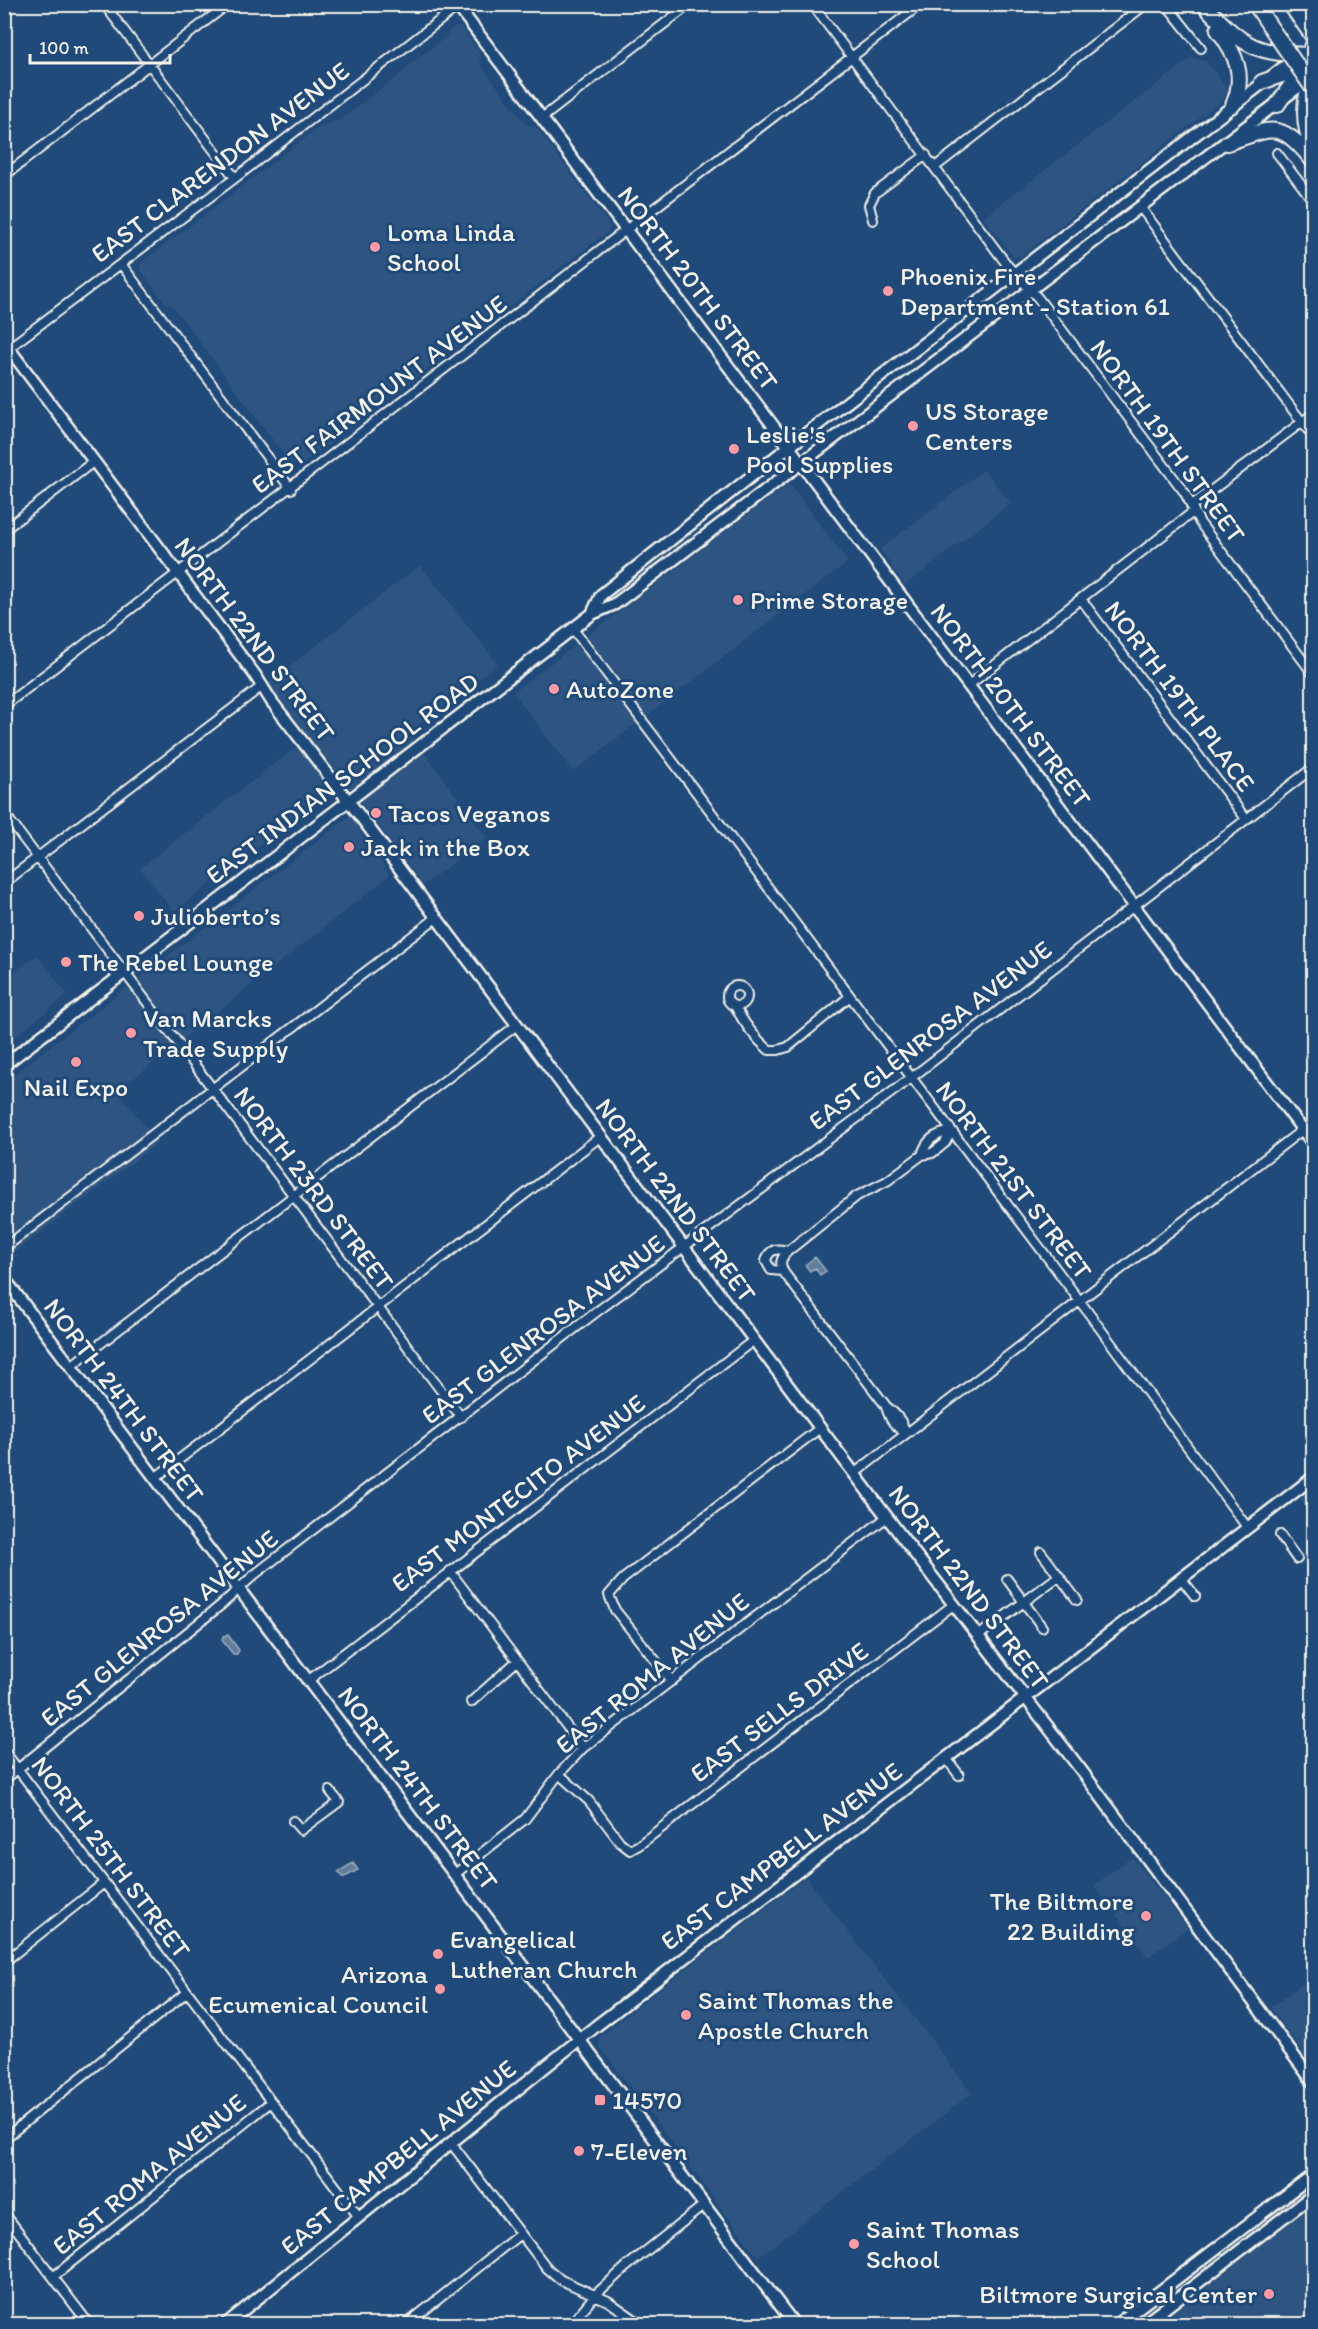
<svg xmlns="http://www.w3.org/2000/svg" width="1318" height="2329" viewBox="0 0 1318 2329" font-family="Itim,sans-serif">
<rect width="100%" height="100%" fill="#1f4a7a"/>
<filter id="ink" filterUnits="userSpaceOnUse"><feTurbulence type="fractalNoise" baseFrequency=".0167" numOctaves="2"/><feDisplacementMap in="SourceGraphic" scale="12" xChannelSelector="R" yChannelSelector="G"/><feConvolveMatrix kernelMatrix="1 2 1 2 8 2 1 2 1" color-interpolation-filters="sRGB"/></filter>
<g filter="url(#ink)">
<path fill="#2d5581" d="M455 27H461L480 54V64L526 124 536 127 610 226 609 231 302 465 290 463 172 305 166 304 140 269 141 263 322 125 339 120 403 72 410 64 448 35 447 33Z
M1191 58 1206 61 1229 91 1223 100 1020 257H1013L984 217Z
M984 470 1011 503 905 585 880 549Z
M789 483 848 562 573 772 513 692Z
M420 565 498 664 409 732 487 838 423 885 345 781 174 912 140 868 309 737 268 683Z
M350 816 390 875 118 1091 158 1143 7 1258 5 1254V1081Z
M37 955 68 995 5 1044V979Z
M1313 1489V1518L1300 1499Z
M1132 1857 1188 1928 1148 1957 1094 1885Z
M806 1877 972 2093 758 2257 600 2047 599 2040 601 2036 630 2012Z
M1313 1976V2066L1270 2008Z
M1313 2205V2324H1158Z"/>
<path fill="#627e9d" stroke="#9cacbb" stroke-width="1.5" d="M815 1257 826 1271 820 1275 815 1268 810 1271 805 1265Z
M228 1635 239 1650 237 1654H233L222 1640 223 1636Z
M353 1863 358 1870 343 1878 338 1872Z"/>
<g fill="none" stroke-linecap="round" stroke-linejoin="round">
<defs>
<path id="street" d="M104 4 235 178
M812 4 1008 266 1038 298 1185 493 1200 523 1314 675
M1166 4 1201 48
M542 118 690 4
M1277 153 1314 202
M935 167 1146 4
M4 176 228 4
M1141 208 1314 438
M873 220 869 205 875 193 926 155
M121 264 291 489
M6 350 235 178 461 4
M1191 506 1314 413
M4 530 93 462
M1081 599 1246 819
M573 629 1056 1269 1247 1527
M969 685 1193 512
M4 706 921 4
M4 813 461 1417
M4 883 261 687
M727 996a10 10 0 1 1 20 0a10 10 0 1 1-20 0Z
M735 1006C743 1022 755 1038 769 1050H778L788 1047 849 997
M922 1155C926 1140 936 1133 951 1132
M4 1248 436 918
M783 1271 771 1270 766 1261C769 1248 778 1248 788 1251
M71 1366 517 1025
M886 1407C890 1420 894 1426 906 1433
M906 1433C902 1420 896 1414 886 1406L785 1274C779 1264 780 1259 788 1251L857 1196 887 1181 922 1155 932 1153 939 1148 945 1143 951 1132
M855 1473 1314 1121
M155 1478 601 1136
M1280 1535 1297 1559
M1041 1552 1077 1600
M450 1571 583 1748
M1181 1578 1195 1596
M1007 1579 1042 1627
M978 1636 1059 1576
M309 1680 754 1340
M672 1681 615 1610 609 1595 623 1579 820 1428
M471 1702 517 1661
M4 1751 359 2217
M946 1758 959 1775
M559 1774 589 1801 620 1842 630 1850 639 1845 953 1605
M4 1780 221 1605 254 1575 595 1313 911 1078 1314 767
M293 1821 301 1830 339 1802 330 1791
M455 1874 525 1819 559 1774 583 1748 887 1517
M4 1962 104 1883
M4 2139 187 1992
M451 2143 547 2268 561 2280 608 2301 641 2324
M4 2213 89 2324
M53 2277 271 2102
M407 2324 520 2234
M571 2324 595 2295 626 2267 704 2205"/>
<path id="secondary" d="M456 4 1314 1145
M4 342 255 675 272 702 360 816 902 1537 1081 1770 1314 2083
M592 614 601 595 777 456 1298 56
M4 1065 592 614 615 604 1313 76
M4 1278 794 2324
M226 2324 596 2026 1314 1477
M1117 2324 1314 2174
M1144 2324 1314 2194"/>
<path id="highway" d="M1255 4 1269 25
M1290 4 1314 38
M1206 7C1245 48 1256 54 1314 55
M1218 30C1236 53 1246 77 1233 105
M1314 73C1303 97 1301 125 1314 149
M1262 82 1305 67
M1277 105 1303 68 1314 43
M1227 143C1274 127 1280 120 1314 162"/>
</defs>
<use href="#street" stroke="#f4f1e8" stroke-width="12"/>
<use href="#secondary" stroke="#f4f1e8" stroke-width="15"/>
<use href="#highway" stroke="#f4f1e8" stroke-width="18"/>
<use href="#street" stroke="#1f4a7a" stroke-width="8"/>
<use href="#secondary" stroke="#1f4a7a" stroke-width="10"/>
<use href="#highway" stroke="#1f4a7a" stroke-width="14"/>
<defs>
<path id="highway-bridge" d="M1269 25 1314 90"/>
</defs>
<use href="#highway-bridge" stroke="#f4f1e8" stroke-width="18" stroke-linecap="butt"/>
<use href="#highway-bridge" stroke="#1f4a7a" stroke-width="14"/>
</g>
</g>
<g fill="#ff9aa2" stroke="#1f4a7a" stroke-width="2">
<circle cx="375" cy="247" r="6"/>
<circle cx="888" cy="291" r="6"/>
<circle cx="913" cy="426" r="6"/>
<circle cx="734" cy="449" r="6"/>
<circle cx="738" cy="600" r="6"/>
<circle cx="554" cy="689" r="6"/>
<circle cx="376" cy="813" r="6"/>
<circle cx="349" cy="847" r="6"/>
<circle cx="139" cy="916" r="6"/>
<circle cx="66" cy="962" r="6"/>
<circle cx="131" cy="1033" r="6"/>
<circle cx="76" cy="1062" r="6"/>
<circle cx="1146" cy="1916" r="6"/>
<circle cx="438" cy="1954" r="6"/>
<circle cx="440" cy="1989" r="6"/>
<circle cx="686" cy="2015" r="6"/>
<rect x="594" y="2094" width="12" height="12" rx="3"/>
<circle cx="579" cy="2151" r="6"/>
<circle cx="854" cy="2244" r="6"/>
<circle cx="1269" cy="2294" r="6"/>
</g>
<g text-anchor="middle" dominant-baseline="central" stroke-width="6" stroke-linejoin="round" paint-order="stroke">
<g font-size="26" fill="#f4f1e8" stroke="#1f4a7a">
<text transform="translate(220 162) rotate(-37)">EAST CLARENDON AVENUE</text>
<text transform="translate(698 288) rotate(53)">NORTH 20TH STREET</text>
<text transform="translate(379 394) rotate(-37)">EAST FAIRMOUNT AVENUE</text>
<text transform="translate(1168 441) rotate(54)">NORTH 19TH STREET</text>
<text transform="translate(255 639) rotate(53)">NORTH 22ND STREET</text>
<text transform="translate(1180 696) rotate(53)">NORTH 19TH PLACE</text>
<text transform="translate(1011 705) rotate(53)">NORTH 20TH STREET</text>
<text transform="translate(342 778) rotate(-37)">EAST INDIAN SCHOOL ROAD</text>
<text transform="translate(930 1035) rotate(-37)">EAST GLENROSA AVENUE</text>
<text transform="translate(1014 1180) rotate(53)">NORTH 21ST STREET</text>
<text transform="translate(314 1188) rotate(53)">NORTH 23RD STREET</text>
<text transform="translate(676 1200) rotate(53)">NORTH 22ND STREET</text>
<text transform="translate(543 1329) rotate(-37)">EAST GLENROSA AVENUE</text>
<text transform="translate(124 1400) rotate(53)">NORTH 24TH STREET</text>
<text transform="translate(518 1493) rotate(-37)">EAST MONTECITO AVENUE</text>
<text transform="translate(969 1587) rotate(53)">NORTH 22ND STREET</text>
<text transform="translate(159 1628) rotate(-39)">EAST GLENROSA AVENUE</text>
<text transform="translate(652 1673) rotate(-39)">EAST ROMA AVENUE</text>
<text transform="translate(779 1712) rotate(-37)">EAST SELLS DRIVE</text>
<text transform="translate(418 1788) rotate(53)">NORTH 24TH STREET</text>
<text transform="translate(781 1856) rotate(-37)">EAST CAMPBELL AVENUE</text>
<text transform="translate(111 1857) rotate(53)">NORTH 25TH STREET</text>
<text transform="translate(398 2157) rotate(-39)">EAST CAMPBELL AVENUE</text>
<text transform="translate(149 2174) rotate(-39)">EAST ROMA AVENUE</text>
</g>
<g font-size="26" fill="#f4f1e8" stroke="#1f4a7a" text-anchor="start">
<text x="387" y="232">Loma Linda<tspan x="387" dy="30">School</tspan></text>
<text x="900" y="276">Phoenix Fire<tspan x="900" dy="30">Department - Station 61</tspan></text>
<text x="925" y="411">US Storage<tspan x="925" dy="30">Centers</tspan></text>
<text x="746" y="434">Leslie's<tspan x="746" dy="30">Pool Supplies</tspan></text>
<text x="750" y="600">Prime Storage</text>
<text x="566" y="689">AutoZone</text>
<text x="388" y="813">Tacos Veganos</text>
<text x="361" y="847">Jack in the Box</text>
<text x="151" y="916">Julioberto’s</text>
<text x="78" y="962">The Rebel Lounge</text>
<text x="143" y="1018">Van Marcks<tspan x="143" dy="30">Trade Supply</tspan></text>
<text x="76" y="1087" text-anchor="middle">Nail Expo</text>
<text x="1134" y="1901" text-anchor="end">The Biltmore<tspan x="1134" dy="30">22 Building</tspan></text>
<text x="450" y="1939">Evangelical<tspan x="450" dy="30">Lutheran Church</tspan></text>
<text x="428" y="1974" text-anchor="end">Arizona<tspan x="428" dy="30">Ecumenical Council</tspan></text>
<text x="698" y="2000">Saint Thomas the<tspan x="698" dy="30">Apostle Church</tspan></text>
<text x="612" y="2100">14570</text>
<text x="591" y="2151">7-Eleven</text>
<text x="866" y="2229">Saint Thomas<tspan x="866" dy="30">School</tspan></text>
<text x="1257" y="2294" text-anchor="end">Biltmore Surgical Center</text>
</g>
</g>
<rect width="1318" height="2329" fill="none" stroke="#1f4a7a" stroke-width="24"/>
<rect x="12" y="12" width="1294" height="2305" fill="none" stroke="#f4f1e8" stroke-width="2" filter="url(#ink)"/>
<path d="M30 54v9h140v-9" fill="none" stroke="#f4f1e8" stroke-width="3"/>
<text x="39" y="54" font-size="18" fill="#f4f1e8" stroke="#1f4a7a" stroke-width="4.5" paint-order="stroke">100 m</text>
</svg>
